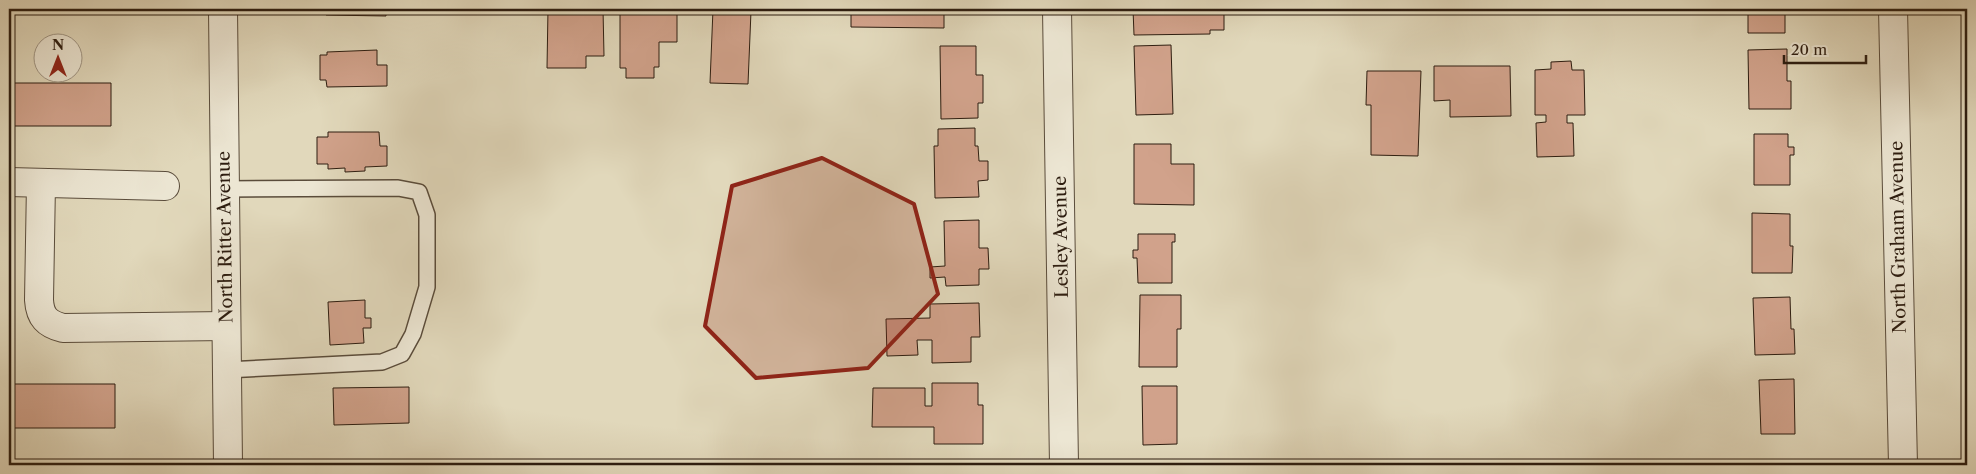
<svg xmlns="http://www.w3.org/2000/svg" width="1976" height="474" viewBox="0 0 1976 474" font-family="'Libre Caslon Text',serif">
<rect width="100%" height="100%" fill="#e1d8bb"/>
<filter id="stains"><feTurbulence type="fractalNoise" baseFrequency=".004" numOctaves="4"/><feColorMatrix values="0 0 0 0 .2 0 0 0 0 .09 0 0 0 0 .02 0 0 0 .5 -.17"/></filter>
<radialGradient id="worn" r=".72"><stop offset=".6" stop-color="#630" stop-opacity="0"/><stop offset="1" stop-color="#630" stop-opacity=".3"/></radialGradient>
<path fill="#d1a28b" stroke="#2d1d10" d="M316 9H386V16L326 15V13H316Z
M548 9H603L604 56H586V68H547Z
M620 9H677V42H659V67H654V78H626V68H620Z
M713 9 751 11 748 84 710 83Z
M851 9H944V28L851 27Z
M1133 9H1224V30H1210V34L1134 35Z
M1748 9H1785V33H1748Z
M1171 45 1173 114 1136 115 1134 46Z
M940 46H976V75H983V103H978V118L941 119Z
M1787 49V81H1791V109H1749L1748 50Z
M377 50V65H387V86L327 87 326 80H320V55H327V52Z
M1571 61 1572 70H1584L1585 115H1567V123H1573L1574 156 1537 157 1536 123 1546 122V115H1535V70L1551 69V62Z
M1434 66H1510L1511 116 1450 117V100L1434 101Z
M1367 71H1421L1418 156 1371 155V105H1366Z
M9 83H111V126H9Z
M975 128V146H978L979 161H988V180L978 181 979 197 935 198 934 146H938V129Z
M328 132H379L380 146H387V166L365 167V171L345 172V168L328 169V164H317V137H328Z
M1754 134H1788V147H1794V155H1790V185H1754Z
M1134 144H1171V164H1194V205L1134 204Z
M1752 213 1790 214V246H1793L1792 273H1752Z
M979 220V248H988L989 269H979V285L946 286 945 277 930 278V267L945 266 944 221Z
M1138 234H1175V242H1172V283H1138L1137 258H1133V250H1138Z
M1140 295H1181V329H1177V367H1139Z
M1790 297 1791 329H1794L1795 354 1755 355 1753 298Z
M365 300V318H371V328H363L364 343 330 345 328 302Z
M979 303 980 337H971V362L932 363V340H917L918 355 887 356 886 319 930 318V304Z
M1794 379 1795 434H1761L1759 380Z
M932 383H978V405H983V444H934V427H872L873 388H925V406H932Z
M9 384H115V428H9Z
M1142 386H1177V444L1143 445Z
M409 387V423L334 425 333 388Z"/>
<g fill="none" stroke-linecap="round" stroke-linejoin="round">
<defs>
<path id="service" d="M225 189 398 188 419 192 427 215V287L413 334 402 354 382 362 226 370"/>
<path id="minor" d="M1057 9 1064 465
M1893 9 1903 465
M9 182 165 186
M41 183 39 300C40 317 47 324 63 328L226 326"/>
<path id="tertiary" d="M223 9 228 465"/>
</defs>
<use href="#service" stroke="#5a4c3b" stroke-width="18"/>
<use href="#minor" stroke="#5a4c3b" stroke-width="30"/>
<use href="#tertiary" stroke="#5a4c3b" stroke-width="30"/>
<use href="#service" stroke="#ece6d3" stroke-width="15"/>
<use href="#minor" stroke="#ece6d3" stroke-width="28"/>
<use href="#tertiary" stroke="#ece6d3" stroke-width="28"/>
</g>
<path fill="#8f2418" fill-opacity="0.2" stroke="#8f2418" stroke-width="4" stroke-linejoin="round" d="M822 158 914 204 938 294 868 368 756 378 705 326 732 186Z"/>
<g text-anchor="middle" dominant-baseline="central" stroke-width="4" stroke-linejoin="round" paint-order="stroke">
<g font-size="18" fill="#2d1d10" stroke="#ece6d3">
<text transform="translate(225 237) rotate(-91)">North Ritter Avenue</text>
<text transform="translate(1061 237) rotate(-91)">Lesley Avenue</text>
<text transform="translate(1898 237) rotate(-91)">North Graham Avenue</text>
</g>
</g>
<rect width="1976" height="474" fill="none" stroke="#e1d8bb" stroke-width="30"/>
<rect x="10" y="10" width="1956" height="454" fill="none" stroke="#2d1d10" stroke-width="2.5"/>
<rect x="15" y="15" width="1946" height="444" fill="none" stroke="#2d1d10"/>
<g transform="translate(58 58)"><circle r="24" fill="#ece6d3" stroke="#a09685"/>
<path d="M0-4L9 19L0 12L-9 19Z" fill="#8f2418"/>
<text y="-8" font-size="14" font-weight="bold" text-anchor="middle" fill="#2d1d10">N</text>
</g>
<path d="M1784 55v8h82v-8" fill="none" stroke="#2d1d10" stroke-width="2.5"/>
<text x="1791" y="55" font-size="15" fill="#2d1d10" stroke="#ece6d3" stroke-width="4" paint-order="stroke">20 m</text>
<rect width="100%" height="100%" filter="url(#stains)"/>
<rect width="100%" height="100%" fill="url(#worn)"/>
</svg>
